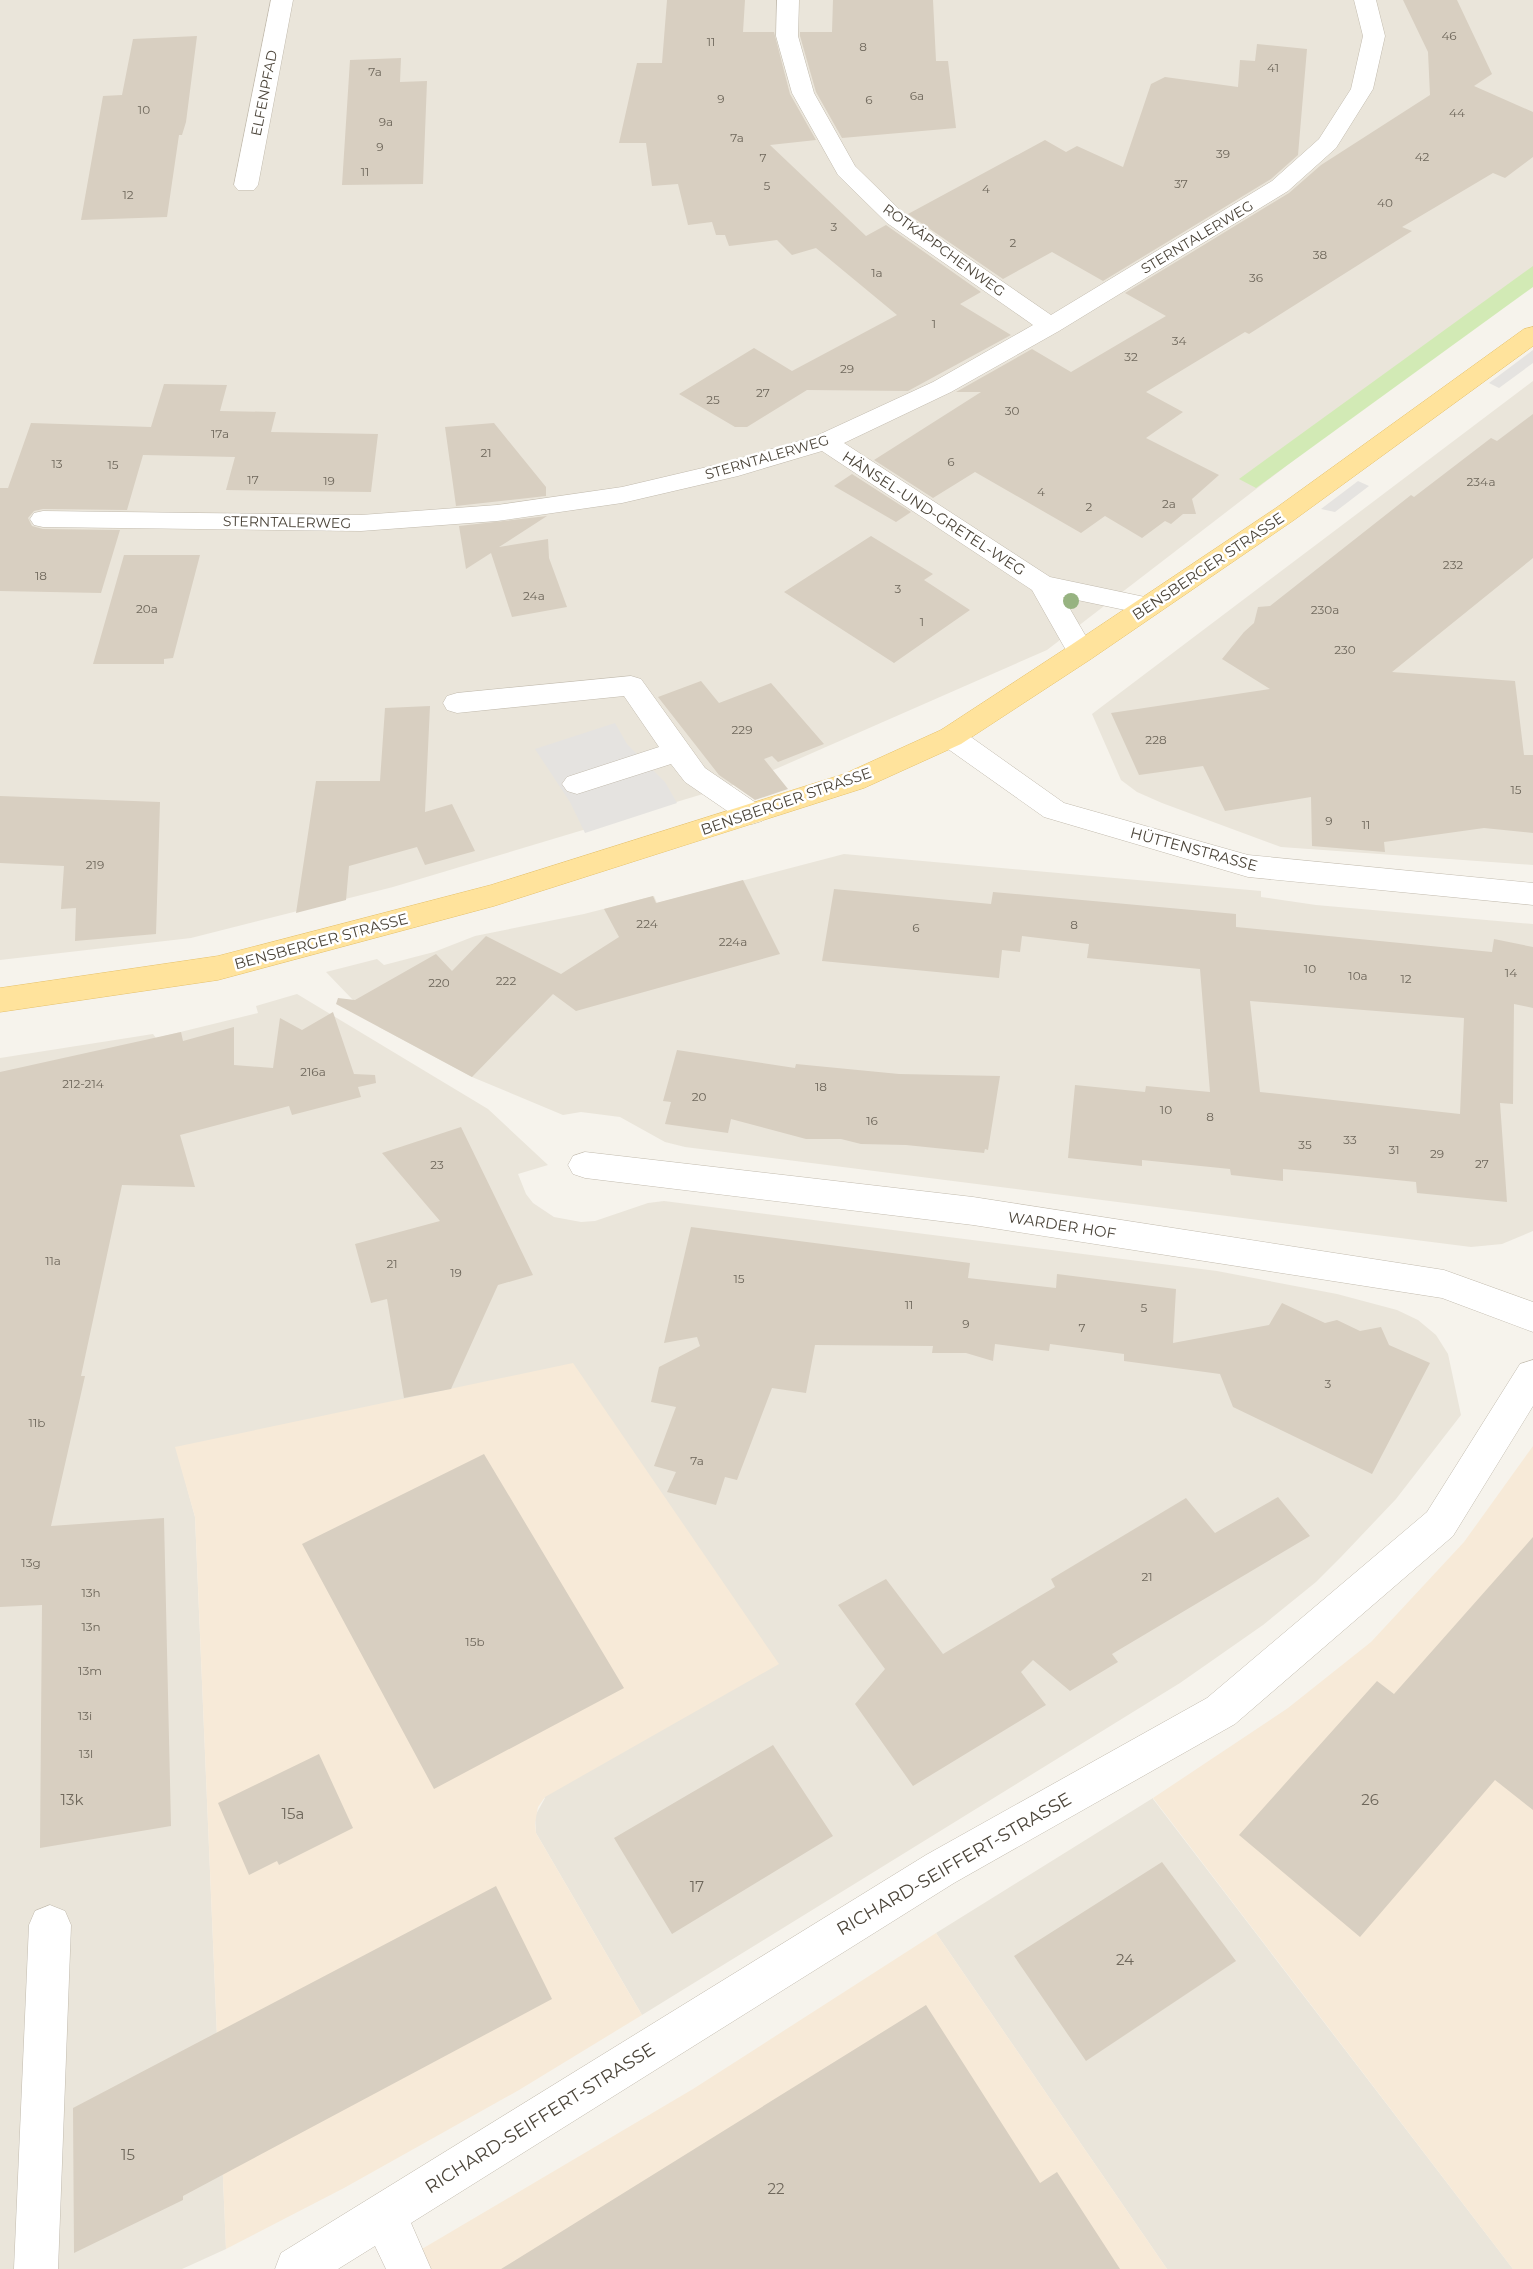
<svg xmlns="http://www.w3.org/2000/svg" width="1533" height="2269" viewBox="0 0 1533 2269" font-family="Montserrat,sans-serif">
<rect width="100%" height="100%" fill="#f6f3ec"/>
<path fill="#eae5da" d="M0 0H1533V276L1047 650 753 779 393 887 191 938 0 960Z
M1533 381V865L1281 847 1162 803 1137 792 1121 780 1092 714Z
M844 854 1261 891V897L1316 905 1533 924V1231L1502 1244 1471 1247 685 1147 665 1142 620 1117 581 1112 563 1115 472 1077 379 1027 326 972 377 959 384 965 434 952 475 936 584 914 654 896 657 903Z
M297 994 488 1109 548 1165 518 1174 526 1194 533 1203 554 1217 581 1222 595 1221 648 1203 664 1201 1217 1271 1337 1294 1397 1310 1418 1320 1436 1335 1448 1354 1461 1415 1396 1499 1341 1557 1316 1582 1263 1625 1180 1683 642 2015 536 1833 535 1816 545 1798 176 1447 195 1517 226 2249 182 2269H0V1058L153 1034 156 1038 258 1013 256 1006Z
M1153 1798V1799L1513 2269H1167L936 1933Z"/>
<path fill="#f7ead8" d="M573 1363 779 1664 545 1797 538 1807 535 1823 536 1833 642 2015 519 2090 344 2188 226 2249 195 1517 175 1447Z
M1533 1446V2269H1513L1153 1798 1288 1708 1371 1642 1464 1542Z
M936 1933 1167 2269H388L693 2089Z"/>
<path fill="#d2eab5" d="M1533 266V287L1256 488 1239 479Z"/>
<path fill="#e5e3e0" d="M1533 350V363L1499 388 1489 383Z
M1358 481 1369 486 1335 512 1321 509Z
M615 723 627 744 665 782 677 803 585 833 570 802 535 749Z"/>
<path fill="#d8cfc1" fill-rule="evenodd" d="M667 0H745L743 32H774L790 94 816 140 770 145 866 236 886 225 981 292 960 304 1011 335 908 391 807 390 747 427H735L679 394 754 348 792 371 897 315 816 248 792 255 777 240 729 246 725 235H716L712 222 688 225 678 184 652 186 646 143H619L637 63H662Z
M833 0H933L936 61H948L956 128 842 138 816 92 800 36V32H832Z
M1403 0H1457L1492 74 1474 86 1533 112V157L1505 178 1493 173 1402 227 1412 231 1249 334 1245 332 1146 392 1183 412 1146 438 1219 475 1192 499 1196 514H1183L1171 524 1165 521 1142 538 1105 516 1081 533 975 472 933 498 874 460 981 392H956L1032 349 1071 372 1166 316 1125 293 1289 193 1321 165 1430 95 1428 52Z
M197 36 186 122 182 135H179L167 217 81 220 103 96 122 95 133 39Z
M1257 44 1307 49 1298 155 1271 179 1103 281 1052 252 1003 279 908 214 1045 140 1066 152 1077 146 1123 167 1151 84 1165 77 1238 87 1240 60 1255 61Z
M401 58 400 82 427 81 423 184 342 185 350 60Z
M164 384 227 385 220 411 276 412 271 432 378 434 371 492 226 490 235 457 143 455 127 510 43 509 34 511 28 518 32 526 43 529 120 530 101 593 0 591V488H8L31 423 151 427Z
M1533 414V558L1392 672 1515 681 1524 755H1533V833L1484 828 1384 842 1385 852 1312 846 1311 797 1225 811 1203 766 1139 775 1111 713 1270 689 1222 659 1244 632 1254 623 1258 607 1270 606 1411 495 1414 497 1491 438 1497 441Z
M494 423 546 487V496L456 506 445 427Z
M852 474 911 512 896 522 834 486Z
M547 516 499 547 548 539 549 558 567 607 512 617 491 553 466 569 459 526Z
M871 536 933 574 924 580 970 610 894 663 784 592Z
M124 555H200L173 658 164 659V664H93Z
M701 681 719 703 771 683 824 744 778 762 772 756 764 759 788 789 755 800 719 775 658 697Z
M430 706 425 812 452 804 475 851 425 865 417 847 349 866 346 900 296 913 316 781H380L385 708Z
M0 796 160 802 156 934 75 941 76 908 61 909 64 866 0 863Z
M743 880 780 954 576 1011 553 994 472 1077 336 1004 338 998 355 1000 436 954 452 971 486 936 561 974 619 937 604 909 653 896 656 903Z
M834 889 991 904 993 892 1236 914V927L1492 952 1494 939 1533 947V1008L1514 1004 1513 1104 1500 1103 1507 1202 1417 1193 1416 1182 1328 1173 1283 1169V1181L1231 1175 1230 1169 1142 1160V1166L1068 1158 1075 1085 1145 1092 1146 1086 1210 1092 1200 969 1087 958 1089 944 1022 936 1020 952 1002 950 999 978 822 961ZM1250 1001 1464 1018 1460 1114 1260 1092Z
M333 1012 354 1074 375 1075 376 1083 358 1087 361 1097 292 1115 289 1106 180 1135 195 1187 122 1185 81 1376H85L51 1526 164 1518 171 1826 40 1848 42 1605 0 1607V1072L181 1032 183 1041 234 1027V1065L273 1068 280 1018 302 1030Z
M677 1050 795 1068 796 1064 899 1074 1000 1076 988 1150 985 1149 984 1153 906 1145 861 1144 841 1139H806L731 1119 728 1133 665 1124 671 1102 663 1101Z
M461 1127 533 1275 498 1285 451 1389 404 1398 387 1299 371 1303 355 1244 440 1221 382 1153Z
M691 1227 970 1263 968 1278 1056 1288 1057 1274 1176 1289 1173 1343 1269 1325 1282 1303 1325 1323 1337 1320 1360 1331 1381 1327 1389 1345 1430 1363 1372 1474 1233 1407 1220 1374 1124 1361V1354L1050 1344 1049 1351 995 1344 993 1361 966 1353H932L933 1346 815 1345 806 1393 772 1388 737 1480 725 1477 716 1505 667 1492 676 1472 654 1466 676 1407 651 1402 659 1367 700 1346 697 1337 664 1343Z
M484 1454 624 1688 434 1789 302 1544Z
M1278 1497 1310 1536 1112 1654 1118 1662 1070 1691 1033 1660 1021 1672 1046 1705 913 1786 855 1704 885 1669 838 1605 886 1579 943 1654 1055 1587 1051 1579 1186 1498 1215 1533Z
M1533 1537V1810L1495 1780 1360 1937 1239 1835 1377 1681 1394 1694Z
M773 1745 833 1836 672 1934 614 1838Z
M319 1754 353 1828 279 1865 277 1861 249 1875 218 1803Z
M1162 1862 1236 1961 1086 2061 1014 1956Z
M496 1886 552 1999 183 2196V2200L74 2253 73 2108Z
M926 2005 1040 2183 1057 2172 1120 2269H501Z"/>
<g fill="none" stroke-linecap="round" stroke-linejoin="round">
<defs>
<path id="minor" d="M271 0H293L258 185 254 190H238L234 185Z
M777 0H799L798 36 814 93 855 166 903 213 1051 315 1272 181 1319 139 1351 89 1363 36 1354 0H1376L1385 36 1373 89 1336 148 1288 191 1059 331 951 392 844 443 1050 577 1159 600 1163 606 1159 612 1149 615 1063 597 1095 652 1091 659 1081 661 1071 659 1032 590 822 451 738 476 622 503 497 521 361 531 43 527 34 525 30 519 34 513 43 511 361 515 497 505 622 487 724 463 816 436 933 382 1033 325 887 223 838 175 792 93 776 36Z
M631 676 641 679 705 768 762 807 767 814 762 821 752 824 742 821 685 782 671 764 577 794 567 791 562 784 567 777 659 747 624 696 457 713 447 710 443 703 447 696 457 693Z
M951 727 961 730 1064 803 1248 855 1533 883V905L1248 877 1044 817 941 744 937 737 941 730Z
M585 1152 973 1197 1444 1270 1533 1302V1332L1442 1298 973 1225 585 1178 573 1174 568 1165 573 1156Z
M1533 1360V1406L1453 1536 1235 1724 954 1883 411 2223 431 2269H386L375 2246 338 2269H275L281 2253 926 1855 1207 1698 1427 1512 1520 1364Z
M50 1905 65 1911 71 1925 58 2269H14L29 1925 35 1911Z"/>
<path id="major" d="M1533 327V346L1294 520 1091 659 961 744 864 788 494 906 218 980 0 1012V988L218 956 491 885 844 774 941 730 1071 645 1276 508 1524 329Z"/>
</defs>
<use href="#minor" stroke="#c2bbae" stroke-width="1"/>
<use href="#major" stroke="#e6c16a" stroke-width="1"/>
<use href="#minor" fill="#fff" fill-rule="evenodd"/>
<use href="#major" fill="#ffe39c" fill-rule="evenodd"/>
</g>
<circle fill="#97b381" cx="1071" cy="601" r="8"/>
<g text-anchor="middle" dominant-baseline="central" stroke-width="5" stroke-linejoin="round" paint-order="stroke">
<g font-size="12" fill="#6e675b">
<text x="1449" y="35">46</text>
<text x="711" y="41">11</text>
<text x="863" y="46">8</text>
<text x="1273" y="67">41</text>
<text x="375" y="71">7a</text>
<text x="917" y="95">6a</text>
<text x="721" y="98">9</text>
<text x="869" y="99">6</text>
<text x="144" y="109">10</text>
<text x="1457" y="112">44</text>
<text x="386" y="121">9a</text>
<text x="737" y="137">7a</text>
<text x="380" y="146">9</text>
<text x="1223" y="153">39</text>
<text x="1422" y="156">42</text>
<text x="763" y="157">7</text>
<text x="365" y="171">11</text>
<text x="1181" y="183">37</text>
<text x="767" y="185">5</text>
<text x="986" y="188">4</text>
<text x="128" y="194">12</text>
<text x="1385" y="202">40</text>
<text x="834" y="226">3</text>
<text x="1013" y="242">2</text>
<text x="1320" y="254">38</text>
<text x="877" y="272">1a</text>
<text x="1256" y="277">36</text>
<text x="934" y="323">1</text>
<text x="1179" y="340">34</text>
<text x="1131" y="356">32</text>
<text x="847" y="368">29</text>
<text x="763" y="392">27</text>
<text x="713" y="399">25</text>
<text x="1012" y="410">30</text>
<text x="220" y="433">17a</text>
<text x="486" y="452">21</text>
<text x="951" y="461">6</text>
<text x="57" y="463">13</text>
<text x="113" y="464">15</text>
<text x="253" y="479">17</text>
<text x="329" y="480">19</text>
<text x="1481" y="481">234a</text>
<text x="1041" y="491">4</text>
<text x="1169" y="503">2a</text>
<text x="1089" y="506">2</text>
<text x="1453" y="564">232</text>
<text x="41" y="575">18</text>
<text x="898" y="588">3</text>
<text x="534" y="595">24a</text>
<text x="147" y="608">20a</text>
<text x="1325" y="609">230a</text>
<text x="922" y="621">1</text>
<text x="1345" y="649">230</text>
<text x="742" y="729">229</text>
<text x="1156" y="739">228</text>
<text x="1516" y="789">15</text>
<text x="1329" y="820">9</text>
<text x="1366" y="824">11</text>
<text x="95" y="864">219</text>
<text x="647" y="923">224</text>
<text x="1074" y="924">8</text>
<text x="916" y="927">6</text>
<text x="733" y="941">224a</text>
<text x="1310" y="968">10</text>
<text x="1511" y="972">14</text>
<text x="1358" y="975">10a</text>
<text x="1406" y="978">12</text>
<text x="506" y="980">222</text>
<text x="439" y="982">220</text>
<text x="313" y="1071">216a</text>
<text x="83" y="1083">212-214</text>
<text x="821" y="1086">18</text>
<text x="699" y="1096">20</text>
<text x="1166" y="1109">10</text>
<text x="1210" y="1116">8</text>
<text x="872" y="1120">16</text>
<text x="1350" y="1139">33</text>
<text x="1305" y="1144">35</text>
<text x="1394" y="1149">31</text>
<text x="1437" y="1153">29</text>
<text x="1482" y="1163">27</text>
<text x="437" y="1164">23</text>
<text x="53" y="1260">11a</text>
<text x="392" y="1263">21</text>
<text x="456" y="1272">19</text>
<text x="739" y="1278">15</text>
<text x="909" y="1304">11</text>
<text x="1144" y="1307">5</text>
<text x="966" y="1323">9</text>
<text x="1082" y="1327">7</text>
<text x="1328" y="1383">3</text>
<text x="37" y="1422">11b</text>
<text x="697" y="1460">7a</text>
<text x="31" y="1562">13g</text>
<text x="1147" y="1576">21</text>
<text x="91" y="1592">13h</text>
<text x="91" y="1626">13n</text>
<text x="475" y="1641">15b</text>
<text x="90" y="1670">13m</text>
<text x="85" y="1715">13i</text>
<text x="86" y="1753">13l</text>
</g>
<g font-size="14" fill="#4b4439" stroke="#fff">
<text transform="translate(264 93) rotate(-79)">ELFENPFAD</text>
<text transform="translate(1197 237) rotate(-31)">STERNTALERWEG</text>
<text transform="translate(944 250) rotate(36)">ROTKÄPPCHENWEG</text>
<text transform="translate(767 457) rotate(-16)">STERNTALERWEG</text>
<text transform="translate(287 522) rotate(1)">STERNTALERWEG</text>
</g>
<g font-size="15" fill="#4b4439" stroke="#fff">
<text transform="translate(934 513) rotate(33)">HÄNSEL-UND-GRETEL-WEG</text>
<text transform="translate(1208 566) rotate(-34)">BENSBERGER STRASSE</text>
<text transform="translate(786 801) rotate(-19)">BENSBERGER STRASSE</text>
<text transform="translate(1194 849) rotate(15)">HÜTTENSTRASSE</text>
<text transform="translate(321 941) rotate(-15)">BENSBERGER STRASSE</text>
<text transform="translate(1062 1225) rotate(9)">WARDER HOF</text>
</g>
<g font-size="15" fill="#6e675b">
<text x="72" y="1799">13k</text>
<text x="1370" y="1799">26</text>
<text x="293" y="1813">15a</text>
<text x="697" y="1886">17</text>
<text x="1125" y="1959">24</text>
<text x="128" y="2154">15</text>
<text x="776" y="2188">22</text>
</g>
<g font-size="18" fill="#4b4439" stroke="#fff">
<text transform="translate(954 1864) rotate(-30)">RICHARD-SEIFFERT-STRASSE</text>
<text transform="translate(540 2118) rotate(-32)">RICHARD-SEIFFERT-STRASSE</text>
</g>
</g>
</svg>
